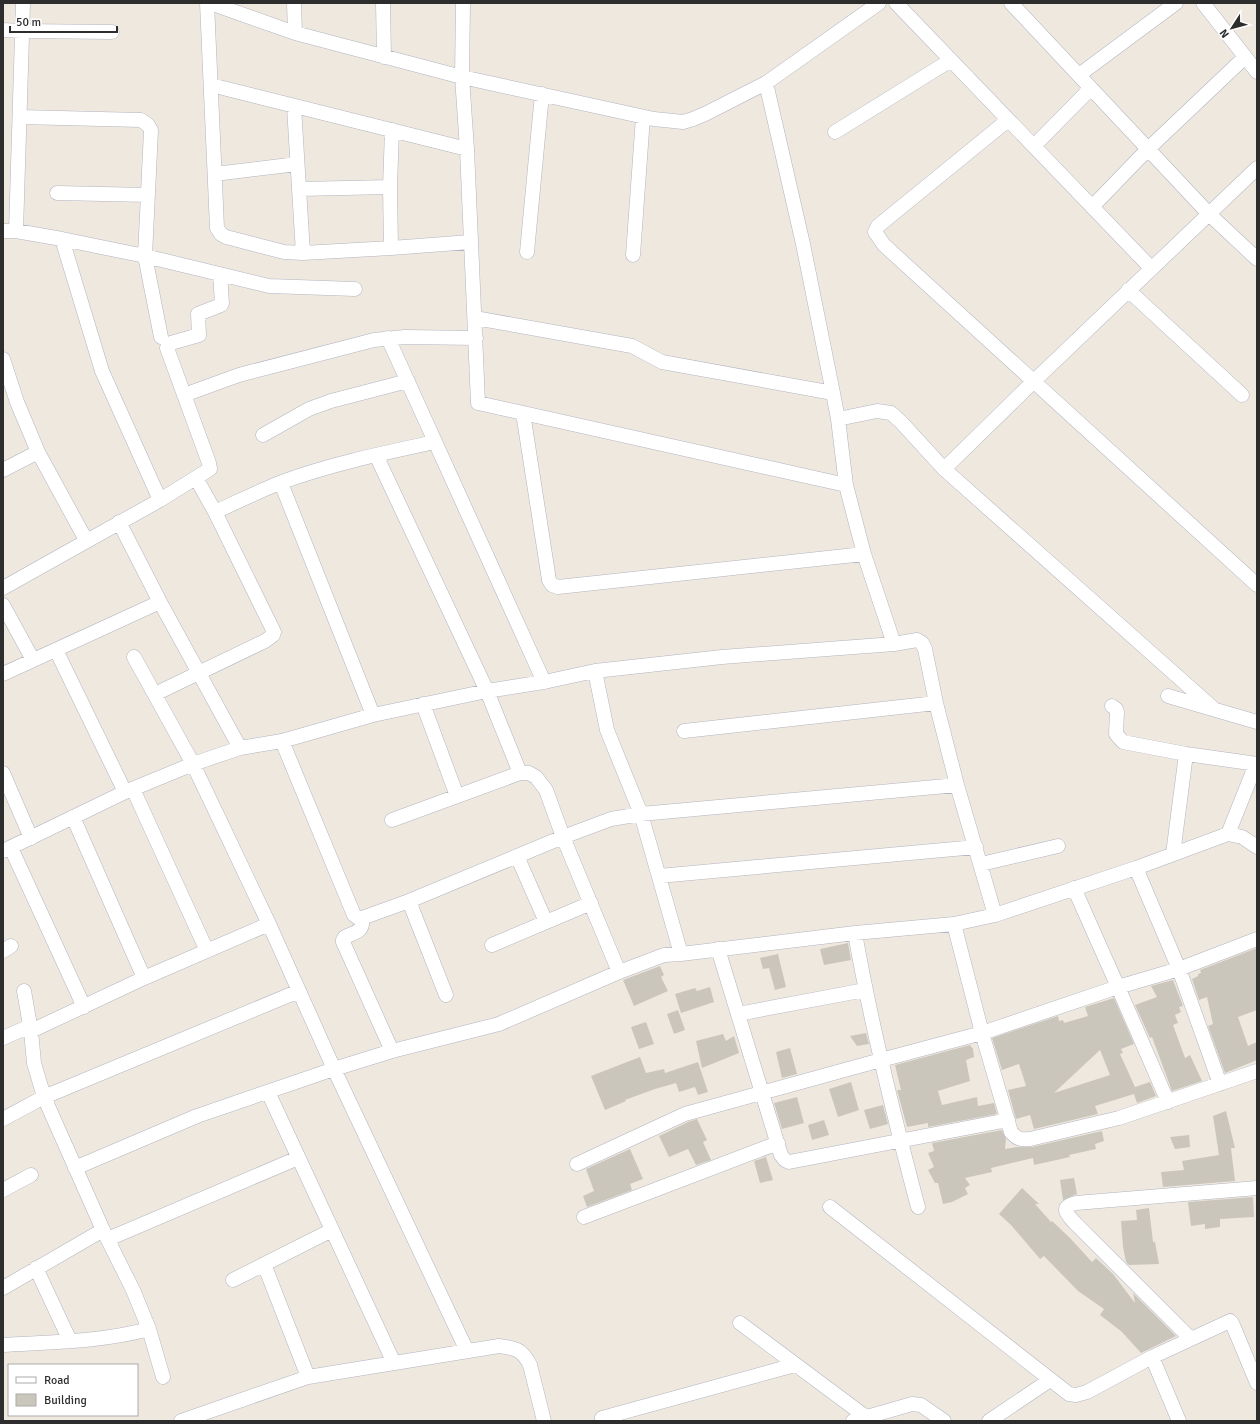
<svg xmlns="http://www.w3.org/2000/svg" width="1260" height="1424" viewBox="0 0 1260 1424" font-family="Signika,sans-serif">
<rect width="100%" height="100%" fill="#efe8de"/>
<path fill="#cbc6bc" fill-rule="evenodd" d="M848 943 851 960 824 965 820 949Z
M1257 948V1010L1238 1017 1248 1046 1257 1042V1060L1225 1073 1208 1026 1213 1024 1207 997 1199 1000 1192 979 1198 976V974L1201 973 1200 970Z
M778 954 786 987 775 990 769 968 763 969 760 958Z
M660 966 664 975 661 977 668 991 634 1006 623 980Z
M1173 980 1183 1006 1179 1007 1181 1012 1175 1015 1178 1023 1173 1025 1185 1058 1190 1055 1202 1081 1172 1091 1152 1037 1150 1038 1135 1005 1157 997 1151 986Z
M710 987 714 1002 681 1013 675 994 695 988 697 991Z
M1114 998 1134 1044 1121 1049 1123 1053 1120 1054 1135 1087 1150 1082 1156 1096 1137 1103 1134 1094 1095 1106 1098 1114 1034 1129 1030 1115 1016 1119 1008 1090 1026 1086 1019 1064 1002 1070 992 1038 1058 1016 1059 1021 1063 1020 1064 1023 1088 1016 1085 1007ZM1100 1050 1110 1075 1054 1093Z
M678 1010 685 1030 674 1034 667 1014Z
M646 1022 654 1044 639 1049 631 1027Z
M866 1033 869 1044 857 1046 850 1036Z
M723 1034 726 1041 734 1036 739 1053 702 1068 696 1041Z
M970 1045 973 1049 974 1057 966 1060 970 1081 938 1091 942 1105 977 1097 978 1106 994 1103 997 1114 928 1127V1123L907 1127 897 1090H901L895 1065Z
M790 1048 797 1074 782 1078 776 1052Z
M640 1057 646 1073 664 1069 665 1073 698 1062 708 1092 698 1095 695 1087 679 1092 676 1083 655 1089 625 1100 626 1101 605 1110 591 1076Z
M851 1082 859 1110 838 1117 829 1089Z
M797 1097 804 1123 782 1129 774 1103Z
M883 1105 888 1124 870 1129 864 1110Z
M1226 1111 1235 1148H1231L1235 1181 1163 1187 1161 1172 1184 1170 1182 1161 1219 1155 1213 1116Z
M697 1119 707 1140 703 1142 711 1160 696 1165 688 1149 669 1157 659 1136 688 1122Z
M824 1120 829 1135 812 1140 808 1125Z
M1002 1130 1006 1139 1005 1149 1017 1147H1032L1102 1131 1104 1141 1095 1144 1096 1149 1069 1155 1070 1157 1034 1165 1033 1158 991 1168 992 1172 965 1178 970 1185 965 1188 968 1194 952 1202 943 1204 938 1183H935L928 1170 934 1167 928 1153 934 1151 932 1143Z
M1189 1135 1190 1147 1175 1149 1170 1137Z
M630 1149 643 1179 630 1184 632 1190 587 1207 583 1196 594 1191 586 1169Z
M766 1157 773 1180 760 1183 754 1161Z
M1074 1178 1077 1194 1063 1200 1060 1180Z
M1022 1188 1039 1204H1035L1051 1222 1052 1221 1070 1238 1092 1262 1096 1258 1113 1274 1135 1303 1133 1293 1176 1336 1141 1353 1122 1332 1100 1315 1104 1309 1078 1291 1044 1256 1040 1259 1011 1225 999 1214Z
M1253 1197 1254 1217 1220 1219V1227L1205 1229V1224L1191 1226 1188 1202Z
M1149 1208 1153 1242H1155L1159 1264 1129 1265 1126 1262 1123 1247 1121 1221 1137 1220 1136 1210Z"/>
<g fill="none" stroke-linecap="round" stroke-linejoin="round">
<defs>
<path id="minor" d="M207 3 217 228 221 234 226 237 284 252 303 253 391 248 470 242
M210 3 295 33 462 77 654 119 683 122 693 119 705 114 766 83 879 3
M294 3 295 33
M383 3 384 57
M463 3 462 77 467 149 478 403 846 485
M896 3 1151 268
M1011 3 1209 214 1257 259
M1203 3 1257 72
M3 30 22 31 112 32
M1079 75 1176 3
M766 83 803 244 833 393 838 419 846 485 864 554 894 644
M211 85 467 149
M294 107 303 253
M20 117 141 120 148 125 151 130 145 256 161 337
M1008 120 878 226 875 232 884 245 1257 585
M835 132 951 60
M1034 146 1091 88
M215 174 297 164
M299 189 390 187
M57 193 148 195
M1092 207 1148 149 1245 57
M3 231H16L62 239 145 256 269 286 355 289
M16 231 23 3
M62 239 102 371 160 500
M391 248 390 187 392 130
M527 252 542 94
M633 255 643 117
M1128 290 1242 395
M475 318 632 346 662 362 833 393
M388 338 544 682
M3 359 17 402 38 452 86 540
M184 395 239 375 374 340 405 337 476 338
M523 413 549 580 552 585 558 587 864 554
M838 419 877 411 891 413 901 422 944 469 1213 708
M263 435 309 409 331 401 408 381
M376 455 487 691 520 773
M944 469 1034 381 1257 168
M3 470 38 452
M281 483 373 715
M215 512C237 502 259 491 282 482 331 464 384 453 435 442
M119 522 160 602 240 748
M3 588 160 500 210 469 209 463 167 348 168 345 171 343 199 335 198 314 221 305 222 303 220 274
M3 605 33 660
M56 650 125 792
M134 657 193 764 269 924 334 1069 467 1351
M595 671 607 730 641 814 681 954
M3 674 160 602
M155 694 265 641 273 635 274 632 215 512 196 478
M1168 696 1257 722
M423 704 457 796
M1112 706 1116 709 1117 712 1116 734 1123 742 1186 754 1257 764
M684 731 936 703
M282 741 354 915 358 918H362L409 901 563 837 611 819 641 814 957 785
M3 773 31 838
M133 789 207 951
M73 817 144 978
M392 820 520 773H529L536 777 546 790 563 837 619 972
M1228 834 1256 764
M11 848 84 1007
M3 851 125 792 193 764 240 748 282 741 373 715 487 691 544 682 595 671 722 657 894 644 917 640 922 643 925 649 936 703 957 785 995 915
M1173 854 1186 754
M517 856 546 922
M981 864 1058 846
M1136 868 1179 969 1220 1084
M659 876 976 847
M1074 888 1118 987 1168 1102
M409 901 446 995
M362 918C364 932 355 932 345 937L343 940V942L392 1051
M954 924 982 1033 1011 1132C1017 1139 1021 1140 1030 1139L1119 1118 1257 1071
M855 933C871 1025 894 1117 918 1207
M492 945 591 903
M718 949 781 1155 785 1160 789 1162 1008 1120
M3 951 11 946
M24 991 31 1031 34 1063 44 1097 103 1230 133 1290 149 1329 163 1377
M738 1014 865 990
M31 1031 144 978 269 924
M3 1038 30 1026
M268 1092 394 1363
M3 1119 44 1097 299 991
M577 1164 685 1114 881 1060 982 1033 1118 987 1179 969 1257 939
M75 1168 197 1116 334 1069 392 1051 499 1024 619 972 664 955 681 954 855 933 954 924 995 915 1136 868 1228 834 1242 837 1257 847
M3 1190 31 1175
M830 1207 1069 1394 1076 1395 1087 1392 1152 1357 1230 1321 1232 1323 1257 1383
M584 1217 778 1143
M108 1239 298 1158
M264 1264 308 1377
M36 1268 70 1341
M233 1280 332 1230
M3 1288 103 1230
M740 1323 866 1417
M1191 1339 1074 1222C1066 1213 1060 1207 1076 1203L1257 1188
M3 1345C51 1342 101 1342 149 1329
M1152 1357 1179 1421
M602 1418 795 1365
M181 1421 308 1377 499 1346C515 1348 522 1349 530 1365L544 1421
M853 1421 912 1404 921 1405 944 1421
M989 1421 1050 1380"/>
</defs>
<use href="#minor" stroke="#b2b4c1" stroke-width="15"/>
<use href="#minor" stroke="#fff" stroke-width="14"/>
</g>
<rect width="1260" height="1424" fill="none" stroke="#2d2d2d" stroke-width="8"/>
<rect x="8" y="1364" width="130" height="52" fill="#ffffff" stroke="#ababab"/>
<rect x="16" y="1377" width="20" height="6" fill="#ffffff" stroke="#ababab"/>
<text x="44" y="1384" font-size="12" fill="#2d2d2d">Road</text>
<rect x="16" y="1394" width="20" height="12" fill="#cbc6bc" stroke="#ababab"/>
<text x="44" y="1404" font-size="12" fill="#2d2d2d">Building</text>
<g transform="translate(1232 28) rotate(234)" stroke="#ffffff" stroke-width="3" paint-order="stroke">
<path d="M0-3L7 15L0 10L-7 15Z" fill="#2d2d2d"/>
<text y="-6" font-size="11" font-weight="bold" text-anchor="middle" fill="#2d2d2d">N</text>
</g>
<path d="M10 26v6h107v-6" fill="none" stroke="#2d2d2d" stroke-width="2"/>
<text x="16" y="26" font-size="12" fill="#2d2d2d" stroke="#ffffff" stroke-width="3" paint-order="stroke">50 m</text>
</svg>
